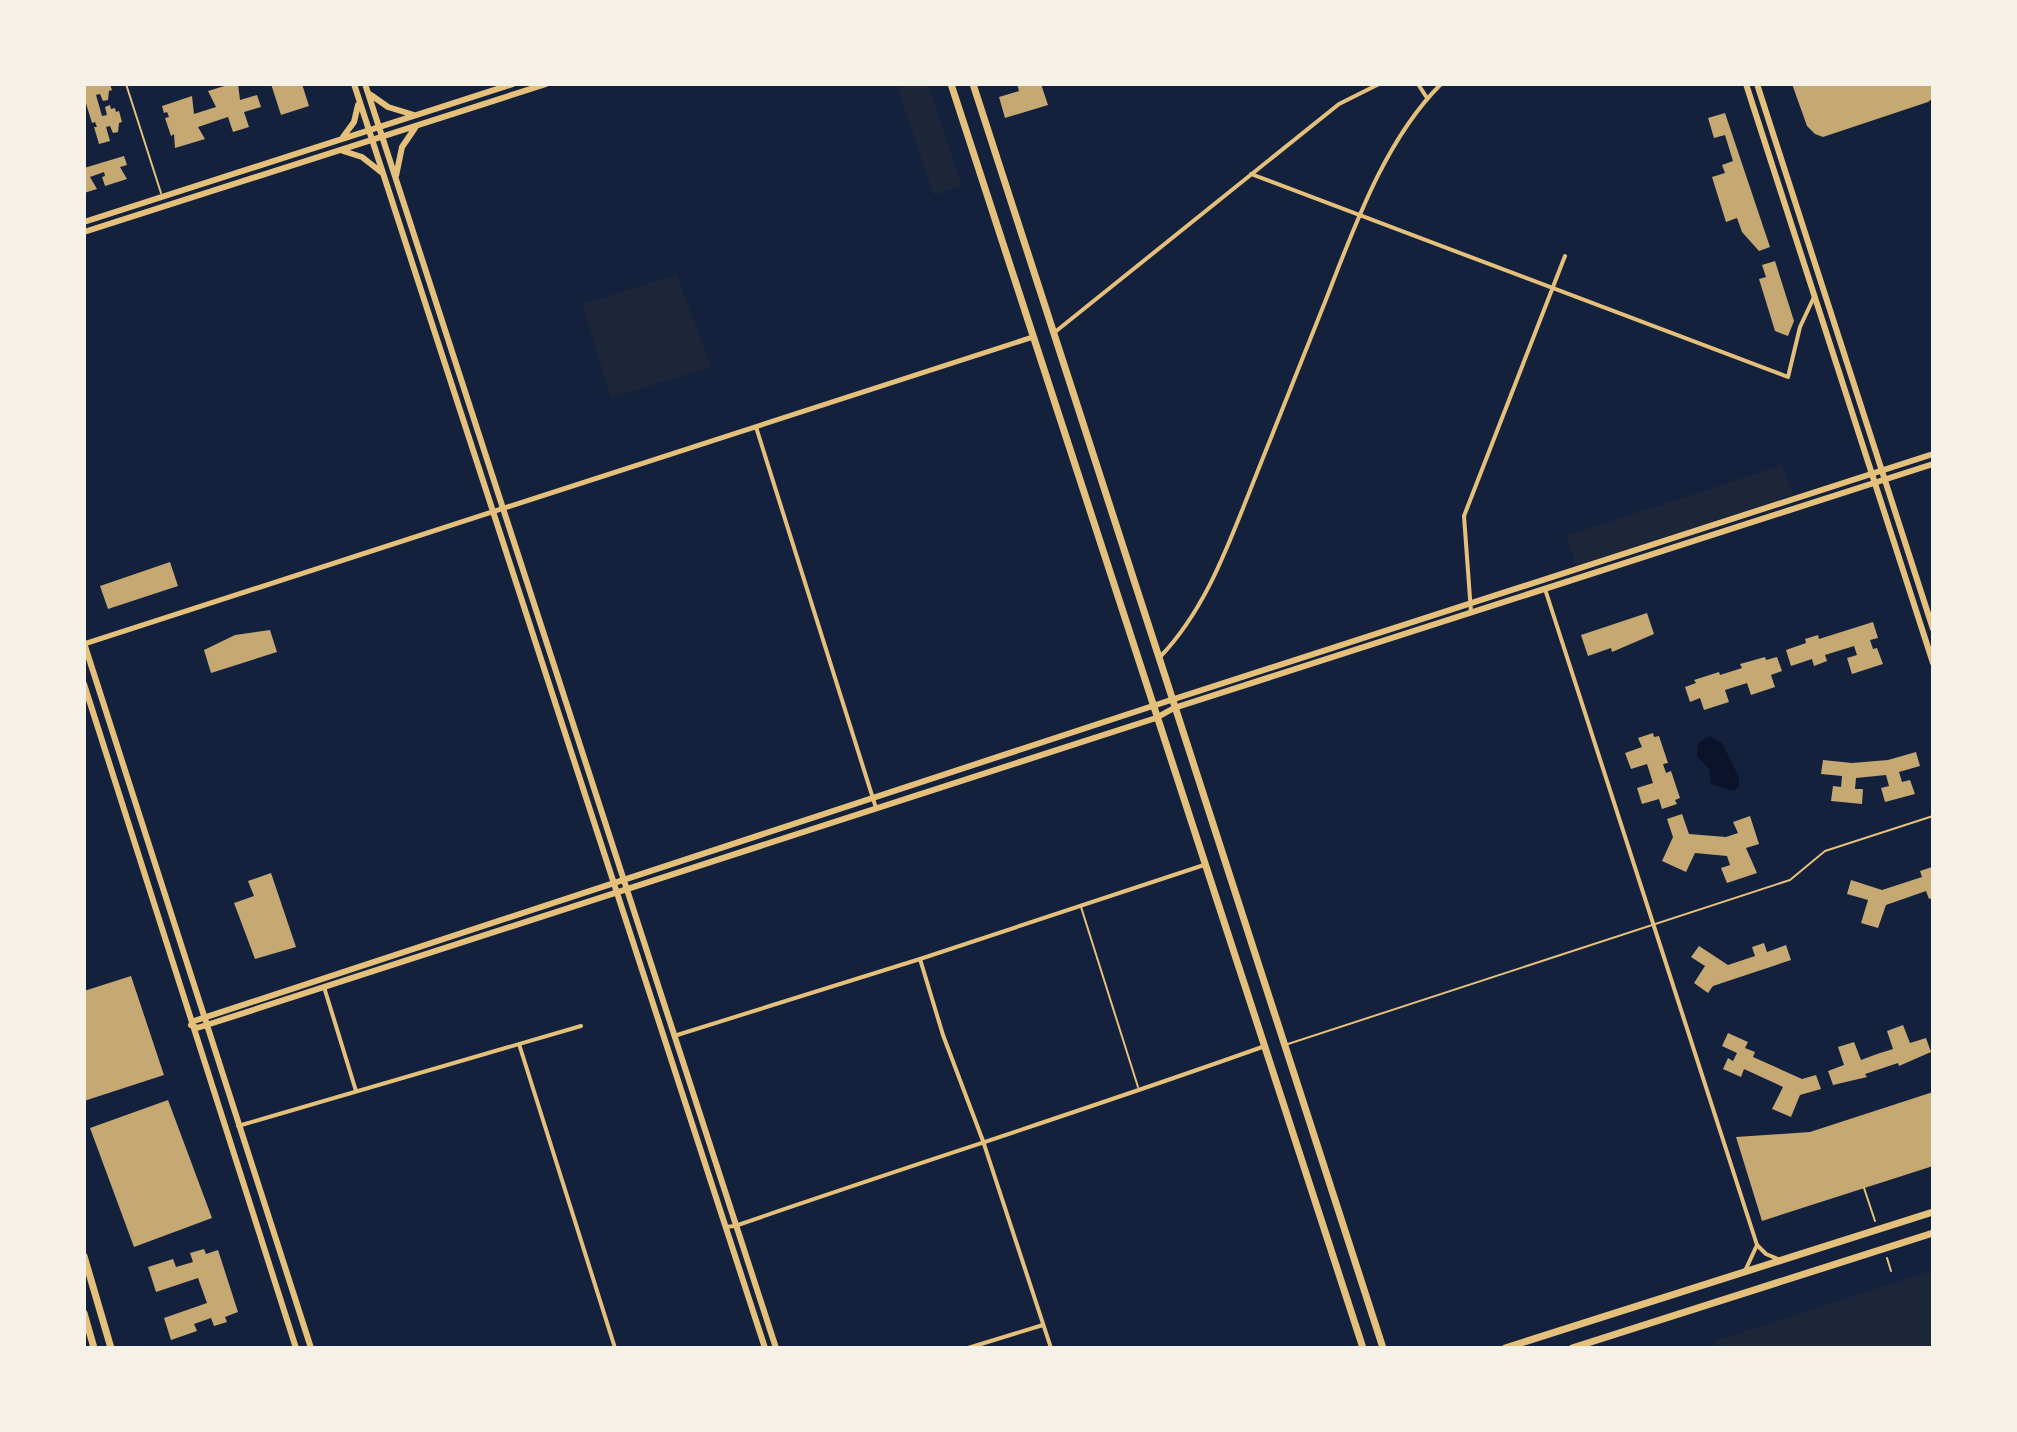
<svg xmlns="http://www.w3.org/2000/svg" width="2017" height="1432" viewBox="0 0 2017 1432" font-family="'Public Sans',sans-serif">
<rect width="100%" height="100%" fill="#14213d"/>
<path fill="#1d2539" d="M903 84H928L962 186 934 195 897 86Z
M677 275 711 367 611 398 582 304Z
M1782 465 1793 495 1576 566 1566 536Z
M1933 1270V1348H1713L1718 1346 1716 1341Z"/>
<path fill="#0b132b" d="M1710 736 1722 743 1739 777V787L1734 791 1711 784 1709 769 1697 756 1698 743Z"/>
<path fill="#c6a872" d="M84 84H110L112 90 109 91 108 100 103 101 100 94 96 95 102 116 107 115 105 107 110 105 111 109 115 108 116 112 119 111 122 122 119 123 118 132 113 133 110 126 106 127 110 141 99 144 94 127H97L95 122 92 123 84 97 86 95Z
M231 84H238L240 100 257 95 261 107 244 112 249 127 233 132 228 117 198 127 205 139 175 148 174 134 171 136 165 118 169 117 167 112 164 113 162 106 192 96 194 114 216 107 208 91Z
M271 84H302L309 106 281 115Z
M1017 84H1041L1048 105 1005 118 999 97 1019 91Z
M1792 84H1933V98L1928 102 1823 137 1815 134 1807 126Z
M1725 113 1770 247 1759 251 1742 232 1737 218 1726 222 1712 177 1725 173 1722 165 1733 161 1725 135 1714 138 1708 118Z
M124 156 127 165 120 167 127 179 105 186 102 177 105 176 104 172 90 177 97 189 84 193V168Z
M1775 261 1794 321 1788 336 1775 331 1759 279 1766 277 1762 265Z
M170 562 178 586 108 609 100 586Z
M1647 613 1654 634 1612 652 1611 648 1588 656 1581 635Z
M1873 622 1878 638 1870 640 1873 649 1877 648 1883 664 1852 674 1847 658 1857 655 1854 646 1825 655 1827 661 1814 666 1812 659 1791 666 1786 650 1806 643 1805 639 1818 635 1819 639Z
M270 630 277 652 211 673 204 650 235 635Z
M1765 657 1766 660 1777 657 1782 671 1771 675 1775 687 1751 695 1747 683 1725 690 1729 702 1704 710 1700 698 1690 702 1685 687 1696 683 1694 680 1719 672 1720 675 1742 668 1740 664Z
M1653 733 1654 737 1659 736 1668 763 1663 764 1666 773 1671 771 1680 798 1675 800 1677 804 1662 809 1659 799 1642 804 1637 788 1653 783 1647 764 1631 769 1625 753 1642 747 1638 738Z
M1916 752 1920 766 1899 772 1902 782 1910 780 1915 794 1885 802 1881 788 1889 786 1886 775 1856 778 1855 789H1863L1862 804 1831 801 1833 786 1841 787 1842 776 1821 774 1823 760 1852 763 1888 760Z
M1682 814 1689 834 1726 837 1738 833 1733 822 1750 816 1759 844 1746 848 1757 873 1727 883 1721 868 1730 865 1727 856 1695 853 1686 872 1662 861 1673 837 1667 819Z
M1932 867 1933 898 1929 899 1926 891 1886 905 1878 928 1861 923 1868 900 1847 894 1851 880 1882 890 1922 877 1920 871Z
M271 873 296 947 255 959 234 903 254 896 248 881Z
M1764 943 1767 952 1786 945 1791 960 1713 986 1708 993 1694 983 1705 966 1691 957 1699 946 1728 965 1755 956 1752 947Z
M131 976 164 1075 84 1101V991Z
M1903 1025 1910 1043 1926 1038 1931 1052 1899 1066 1898 1063 1865 1074 1867 1077 1833 1085 1828 1071 1844 1065 1838 1047 1854 1042 1861 1060 1877 1054 1893 1049 1887 1031Z
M1728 1033 1748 1042 1745 1048 1755 1052 1753 1057 1802 1079 1816 1075 1821 1089 1800 1095 1791 1117 1772 1109 1783 1087 1744 1069 1741 1077 1723 1069 1728 1058 1733 1061 1737 1053 1722 1046Z
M1933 1092V1166L1762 1221 1736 1137 1810 1132Z
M168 1100 212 1218 134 1247 90 1128Z
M204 1249 206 1254 218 1250 238 1312 225 1317 227 1322 214 1326 211 1318 194 1324 197 1331 171 1340 164 1318 207 1303 198 1278 156 1292 148 1267 173 1259 176 1267 193 1262 190 1253Z"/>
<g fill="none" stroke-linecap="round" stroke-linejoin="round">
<path stroke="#e5c07b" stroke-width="2" d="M1864 1188 1875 1221
M1887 1258 1891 1271"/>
<path stroke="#e5c07b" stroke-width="2" d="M126 84 161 193
M1081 907 1138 1087
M1288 1044 1790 880 1825 851 1933 816"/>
<path stroke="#e5c07b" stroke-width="4" d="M1418 84 1427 98
M1251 174 1788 377 1800 327 1814 297
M1055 332 1339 104 1379 84
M756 427 876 808
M1545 589 1757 1245 1766 1254 1780 1260
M1471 612 1464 516 1565 256
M1160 657C1204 611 1226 551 1249 493 1274 429 1300 366 1325 302 1354 228 1384 141 1441 84
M920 959 943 1035 983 1141 1051 1348
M324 987 356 1091
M674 1036 920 959 1204 865
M519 1044 615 1348
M238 1126 581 1026
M725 1227 735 1226C912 1165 1089 1109 1265 1046
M1745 1271 1757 1245
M968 1348 1043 1325"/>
<path stroke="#e5c07b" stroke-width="5" d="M84 644 1033 337"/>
<path stroke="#e5c07b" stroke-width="6" d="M354 84 765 1348
M365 84 776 1348
M1746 84 1933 663
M1757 84 1933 629
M371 95 388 107 414 115
M343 137 354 122 358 105
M343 151 362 157 381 172
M396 176 402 147 415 128
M84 222 513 84
M84 232 546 84
M84 643 311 1348
M84 684 296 1348
M191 1025 194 1021 1171 700 1933 454
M191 1025 197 1028 216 1022 1156 718 1174 708 1933 464"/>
<path stroke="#e5c07b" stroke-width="7" d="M951 84 1363 1348
M973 84 1383 1348
M84 1256 111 1348
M1505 1348 1933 1212
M1572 1348 1933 1233"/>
<path stroke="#e5c07b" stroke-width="7" d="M84 1313 94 1348"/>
</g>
<rect width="2017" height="1432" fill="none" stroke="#f6f1e7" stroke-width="172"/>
</svg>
